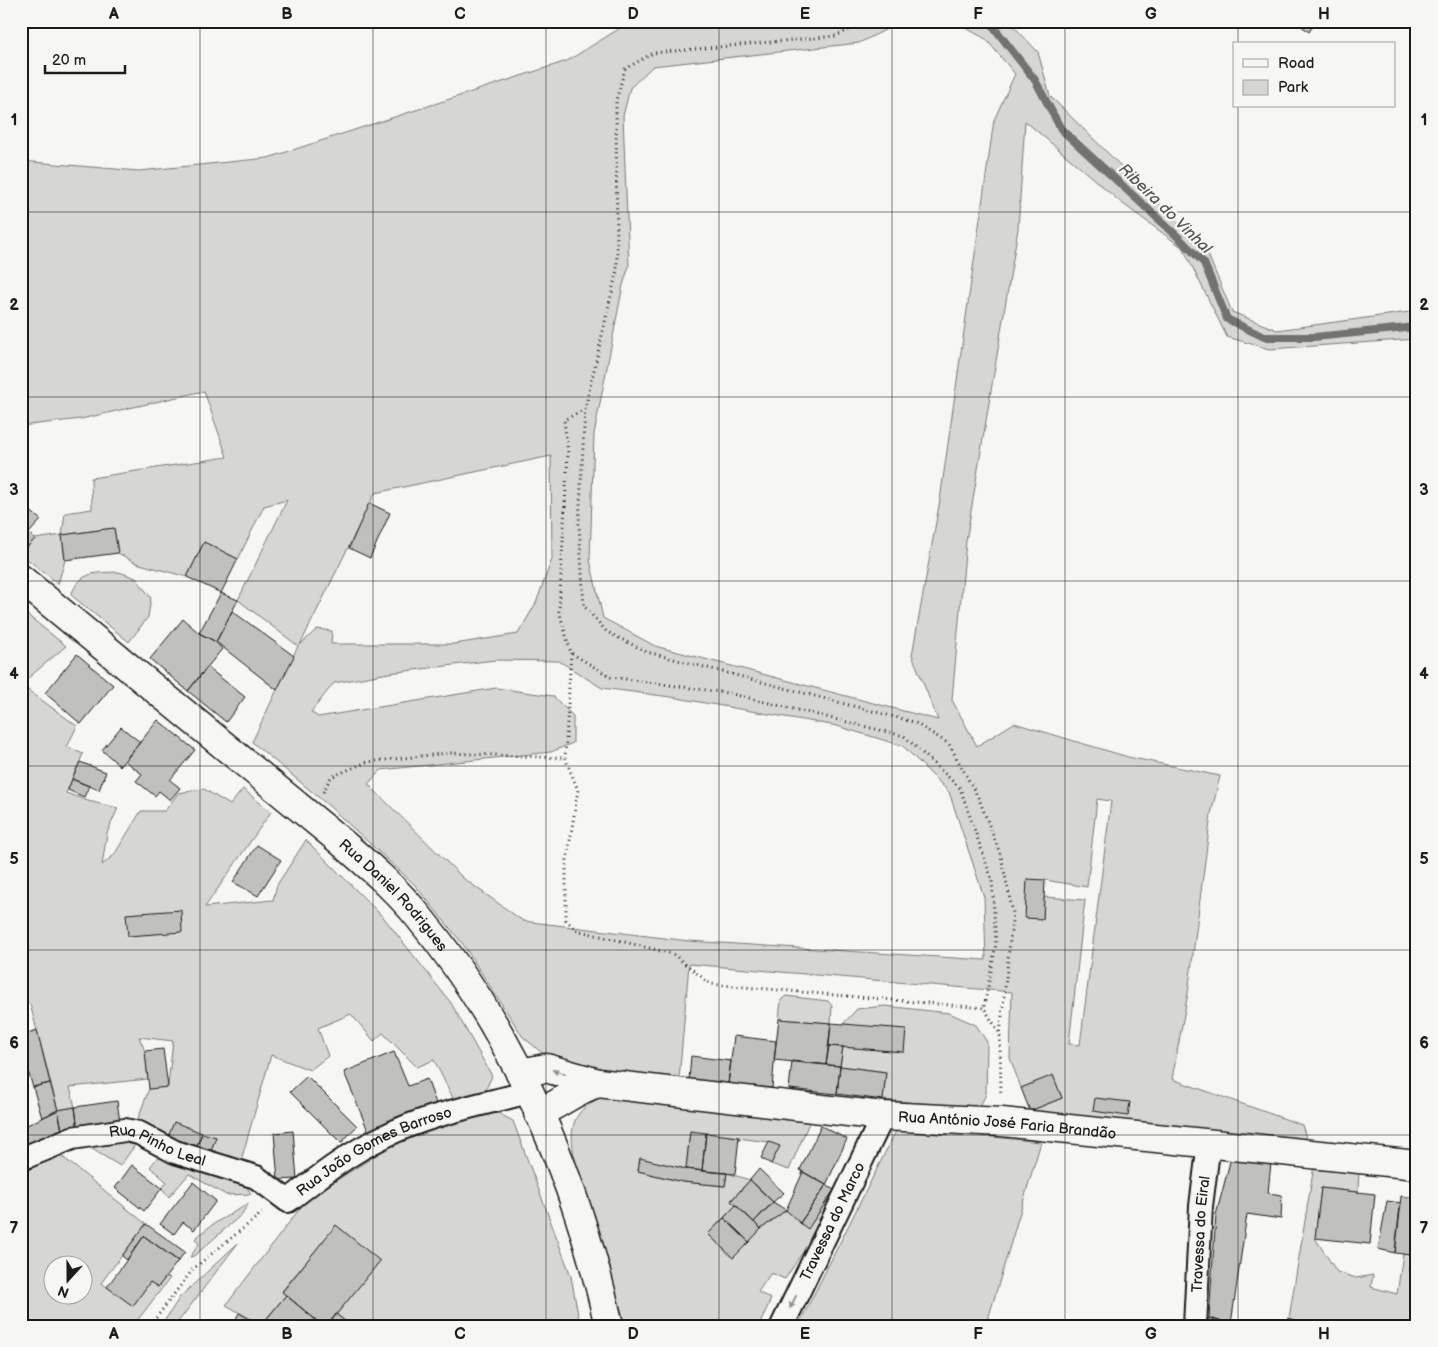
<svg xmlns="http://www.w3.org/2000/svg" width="1438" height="1347" viewBox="0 0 1438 1347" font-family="'Balsamiq Sans',sans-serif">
<rect width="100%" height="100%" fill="#f6f6f2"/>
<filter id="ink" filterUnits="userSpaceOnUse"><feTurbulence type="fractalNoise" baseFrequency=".02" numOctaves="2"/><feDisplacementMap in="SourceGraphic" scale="10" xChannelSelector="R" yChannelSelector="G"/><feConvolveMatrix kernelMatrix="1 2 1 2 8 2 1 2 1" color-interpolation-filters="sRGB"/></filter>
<g filter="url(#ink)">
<path fill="#d6d6d2" stroke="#797977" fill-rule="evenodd" d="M903 21 859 43 653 66 630 88 623 116 629 266 623 285 594 434 590 560 603 618 655 646 938 720 912 655 940 500 994 120 1015 74 986 39 953 21H1009L1038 52 1050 96 1206 250 1232 312 1277 330 1417 311V339L1269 349 1227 337 1183 248 1123 204 1025 121 1018 229 966 541 952 700 977 746 1014 723 1128 757 1220 776 1211 814 1188 993 1172 1079 1302 1125 1307 1140 1030 1111 1062 1098 1053 1076 1021 1088 1010 1058 1012 992 689 964 679 1080 593 1069 547 1057 523 1037 462 943 414 884 329 806 252 742 298 646 238 600 287 500 264 506 238 559 204 542 187 577 136 563 118 553 114 528 62 535 65 560 58 584 21 554 35 539 62 535 65 513 92 509 91 478 227 457 204 391 81 419 21 426V161L139 171 268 158 567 61 630 22ZM551 456 552 559 536 603 518 634 454 644H331L332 631 317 629 300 645 375 493ZM495 660 559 661 602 688 671 697 837 726 903 746 949 792 984 897 986 960 689 941 523 921 463 878 368 784 381 770 551 752 573 743V716L553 696 496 688 318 717 311 712 334 683 389 673ZM1097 799 1111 801 1080 1045 1069 1044 1085 900 1044 897 1043 919 1026 918 1045 880 1087 887Z
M119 572 136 578 151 598 148 617 129 642 71 595C81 570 96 573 119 572Z
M21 610 66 646 21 684Z
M21 685 77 726 67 747 83 754 66 793 88 801 118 808 107 833 102 865 114 855 141 811H165L178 793 204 789 230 805 243 789 271 812 205 907 273 900 277 885 306 840 384 918 451 1003 492 1076 485 1091 455 1102 434 1060 417 1067 383 1033 374 1041 351 1014 318 1028 328 1056 310 1070 271 1055 240 1164 209 1156 216 1137 167 1140 156 1135 137 1121 149 1089 168 1086 173 1041 139 1037 145 1051 148 1079 70 1087 75 1107 58 1110 30 1004 21 1006Z
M786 996 828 1001 832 1006 831 1023 779 1019 781 1000Z
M885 1006 949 1013 976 1025 987 1042 986 1094 979 1108 883 1100 886 1072 840 1066 843 1047 904 1052 843 1024 857 1009Z
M602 1097 811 1118 789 1170 771 1164 779 1147 769 1142 690 1132 686 1169 640 1159 638 1171 683 1182 725 1186 727 1173 750 1180 731 1200 736 1205 708 1234 733 1258 761 1229 786 1210 808 1228 834 1190 822 1223 785 1279 771 1273 758 1292 771 1299 759 1326H626L574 1156C569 1126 573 1110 602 1097Z
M498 1113 513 1121 571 1276 580 1326H351L336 1314V1226L282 1291 286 1295 261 1325 226 1305 307 1199 397 1142 475 1116Z
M898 1127 1041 1142 986 1326H798Z
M102 1139 138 1141 120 1166 82 1143Z
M54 1150 146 1224 101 1283 133 1305 150 1282 158 1287 166 1277 170 1278 133 1326H28L21 1322V1170ZM52 1264H82V1294H52Z
M162 1152 243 1180 251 1194 226 1195 189 1174 169 1197 162 1188 167 1182 150 1167Z
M1314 1166 1359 1170 1358 1192 1321 1188 1315 1238 1337 1272 1356 1278 1373 1275 1371 1287 1397 1294 1403 1254 1411 1255 1409 1270 1417 1271V1326H1357L1347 1324 1346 1326H1312L1289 1318Z
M249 1203 241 1215 194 1256 190 1257 199 1244 195 1239C212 1222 229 1216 249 1203Z
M238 1243 175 1326H161L180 1297Z"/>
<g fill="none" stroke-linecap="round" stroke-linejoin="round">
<path stroke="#727271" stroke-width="8" d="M989 21 1035 80 1061 129 1178 237 1204 263 1227 319 1264 337H1314L1417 327"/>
</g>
<path fill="#c0c0bd" stroke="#1c1c1c" d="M1300 21H1316L1309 32 1299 24Z
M21 503 41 520 29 533 35 539 21 553Z
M369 503 390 513 370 558 349 548Z
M114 528 118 553 65 560 62 535Z
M204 542 238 559 221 593 187 577Z
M221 593 238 600 216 642 199 633Z
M232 611 294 656 277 690 216 642Z
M183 619 199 633 216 642 222 649 188 691 150 659Z
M77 654 113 685 81 724 45 693Z
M207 667 245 697 226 722 188 691Z
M158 720 195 750 170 780 180 788 170 800 159 791 155 796 136 781 142 774 125 761Z
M121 727 140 742 120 766 102 750Z
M80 762 106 772 99 790 72 779Z
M72 779 89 786 84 797 68 790Z
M257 845 281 860 258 896 233 882Z
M1027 879 1045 880 1043 919 1025 918Z
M181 910 182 932 128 936 126 914Z
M779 1019 831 1023 826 1065 774 1060Z
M831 1023 906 1029 904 1052 829 1046Z
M37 1030 50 1083 33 1087 21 1049V1035Z
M734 1036 776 1041 772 1088 728 1084Z
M829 1046 843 1047 840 1066 826 1065Z
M163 1049 168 1087 149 1089 145 1051Z
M394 1052 408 1086 427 1079 437 1106 369 1133 344 1072Z
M691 1056 731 1061 728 1084 689 1081Z
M792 1061 840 1066 837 1094 789 1089Z
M840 1066 886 1072 883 1100 837 1094Z
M1053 1075 1062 1098 1030 1111 1021 1088Z
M307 1076 357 1126 341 1143 290 1092Z
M50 1083 58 1110 42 1118 33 1087Z
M1095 1098 1130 1102 1128 1116 1093 1111Z
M117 1101 120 1123 78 1130 75 1107Z
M75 1107 78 1130 63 1135 58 1110Z
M58 1110 63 1135 26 1150 21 1140V1128Z
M174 1122 202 1133 195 1151 167 1140Z
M821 1126 847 1139 826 1185 800 1170Z
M293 1131 297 1179 278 1180 274 1133Z
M690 1131 706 1133 702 1171 686 1169Z
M202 1133 216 1137 209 1156 195 1151Z
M706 1133 739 1137 735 1174 702 1171Z
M769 1142 780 1146 771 1164 761 1158Z
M640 1158 686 1169 727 1173 725 1186 683 1182 638 1171Z
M1231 1158 1271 1162 1268 1193 1282 1195 1281 1219 1247 1214 1231 1324 1209 1318 1216 1215Z
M132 1165 162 1188 144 1211 115 1188Z
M759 1169 784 1193 773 1202 750 1180Z
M803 1172 826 1185 800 1223 786 1210Z
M750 1180 773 1202 754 1222 731 1201Z
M193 1182 216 1201 194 1230 183 1222 174 1234 160 1224Z
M826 1185 834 1190 808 1229 800 1223Z
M1321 1188 1375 1194 1370 1244 1315 1238Z
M1401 1196 1417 1198V1271L1409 1270 1411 1255 1395 1253Z
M1387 1201 1401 1203 1395 1253 1378 1249Z
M773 1202 786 1210 761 1229 754 1222Z
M736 1205 761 1229 749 1242 724 1218Z
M724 1218 749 1242 733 1258 708 1234Z
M146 1224 185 1252 178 1261 144 1236 127 1260 122 1256Z
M336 1225 380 1261 327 1326H323L282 1292Z
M144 1236 178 1261 158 1287 150 1282 133 1306 107 1287Z
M286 1295 323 1326H261Z
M239 1313 261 1325 232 1326Z
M336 1314 351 1326H327Z
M1209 1318 1224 1324V1326H1206Z
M1289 1318 1312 1326H1287Z"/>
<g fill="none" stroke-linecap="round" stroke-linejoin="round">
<defs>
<g id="minor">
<path id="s1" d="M21 1159 72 1138 125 1130 139 1133 175 1152 256 1177 288 1201C317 1178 349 1153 383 1137 428 1114 481 1105 529 1092"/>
<path id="s2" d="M782 1326 883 1116"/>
<path id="s3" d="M1195 1326 1201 1206 1209 1143"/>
</g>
<g id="tertiary">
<path id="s4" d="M520 1073 546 1068 598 1083 883 1116 1002 1122 1417 1165"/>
<path d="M538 1113C560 1105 574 1090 598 1083"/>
</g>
<g id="secondary">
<path id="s5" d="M21 579 339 840C367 864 395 888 418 916 515 1033 577 1179 609 1326"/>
</g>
</defs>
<use href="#minor" stroke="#1c1c1c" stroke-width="26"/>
<use href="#tertiary" stroke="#1c1c1c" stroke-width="31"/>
<use href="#secondary" stroke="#1c1c1c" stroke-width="31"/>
<path stroke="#1c1c1c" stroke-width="3" stroke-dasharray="1 4" stroke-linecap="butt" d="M867 21 836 36 653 53 625 69 616 100 617 270 585 409 579 524 584 606 607 632 647 652 914 722 949 744 979 799 1001 856 1013 913 1000 1034 1001 1095
M585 409 564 420 568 453 559 611 571 653 611 677 728 693 904 736 960 788 992 880 996 944 984 1008 1000 1034
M571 653 565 758 578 790 566 866V920L576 930 673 954 710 984 984 1008
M323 792 331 777 367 762 449 753 565 758
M150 1326 193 1269 262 1213"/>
<use href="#minor" stroke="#f6f6f2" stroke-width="22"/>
<use href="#tertiary" stroke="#f6f6f2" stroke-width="28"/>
<use href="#secondary" stroke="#f6f6f2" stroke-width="28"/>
</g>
<defs><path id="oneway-solid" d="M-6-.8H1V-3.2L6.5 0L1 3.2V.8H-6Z" transform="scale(1.25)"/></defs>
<g fill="#949492">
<use href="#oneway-solid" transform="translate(559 1072) rotate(-162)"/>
<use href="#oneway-solid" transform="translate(793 1302) rotate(116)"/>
</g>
</g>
<path fill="none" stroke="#1c1c1c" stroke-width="1" stroke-opacity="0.55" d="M200 21V1326M373 21V1326M546 21V1326M719 21V1326M892 21V1326M1065 21V1326M1238 21V44M1238 106V1326M21 212H1417M21 397H1417M21 581H1417M21 766H1417M21 950H1417M21 1135H1417"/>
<g text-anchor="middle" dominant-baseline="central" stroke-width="4.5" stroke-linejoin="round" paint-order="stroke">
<g font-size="15" fill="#1c1c1c" stroke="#f6f6f2">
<text stroke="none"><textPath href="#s5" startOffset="489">Rua Daniel Rodrigues</textPath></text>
<text stroke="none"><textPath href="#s4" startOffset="492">Rua António José Faria Brandão</textPath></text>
<text stroke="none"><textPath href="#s1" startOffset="144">Rua Pinho Leal</textPath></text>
<text stroke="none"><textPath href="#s1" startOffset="389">Rua João Gomes Barroso</textPath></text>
<text stroke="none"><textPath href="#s2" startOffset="116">Travessa do Marco</textPath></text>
<text stroke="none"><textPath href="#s3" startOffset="92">Travessa do Eiral</textPath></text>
</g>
<g font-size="16" font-style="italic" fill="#565654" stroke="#f6f6f2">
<text transform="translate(1165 209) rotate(44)">Ribeira do Vinhal</text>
</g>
</g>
<rect width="1438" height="1347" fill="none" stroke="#f6f6f2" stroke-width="55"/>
<rect x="1233" y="42" width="162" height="65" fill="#f6f6f2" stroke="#9f9f9c"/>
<rect x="1243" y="59" width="25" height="8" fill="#f6f6f2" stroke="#9f9f9c"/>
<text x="1278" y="68" font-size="15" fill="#1c1c1c">Road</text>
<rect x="1243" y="80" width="25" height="15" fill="#d6d6d2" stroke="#9f9f9c"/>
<text x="1278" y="92" font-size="15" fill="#1c1c1c">Park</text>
<g transform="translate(68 1280) rotate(201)"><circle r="24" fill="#f6f6f2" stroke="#9f9f9c"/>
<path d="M0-4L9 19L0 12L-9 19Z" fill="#1c1c1c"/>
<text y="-8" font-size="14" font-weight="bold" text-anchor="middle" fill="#1c1c1c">N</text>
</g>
<path d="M45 65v8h80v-8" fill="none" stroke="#1c1c1c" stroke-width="2.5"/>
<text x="52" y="65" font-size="15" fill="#1c1c1c" stroke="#f6f6f2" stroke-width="4" paint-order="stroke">20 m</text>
<rect x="28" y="28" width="1382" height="1292" fill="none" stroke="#1c1c1c" stroke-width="2"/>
<g font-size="16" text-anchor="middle" font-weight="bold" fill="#1c1c1c">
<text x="114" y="19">A</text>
<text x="287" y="19">B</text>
<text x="460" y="19">C</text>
<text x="633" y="19">D</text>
<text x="805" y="19">E</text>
<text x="978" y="19">F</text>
<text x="1151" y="19">G</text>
<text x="1324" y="19">H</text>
<text x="14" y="125">1</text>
<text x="1424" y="125">1</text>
<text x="14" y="310">2</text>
<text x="1424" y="310">2</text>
<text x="14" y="495">3</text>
<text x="1424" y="495">3</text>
<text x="14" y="679">4</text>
<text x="1424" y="679">4</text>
<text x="14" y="864">5</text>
<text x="1424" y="864">5</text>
<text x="14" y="1048">6</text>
<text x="1424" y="1048">6</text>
<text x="14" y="1233">7</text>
<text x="1424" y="1233">7</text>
<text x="114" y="1339">A</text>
<text x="287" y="1339">B</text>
<text x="460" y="1339">C</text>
<text x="633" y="1339">D</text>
<text x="805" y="1339">E</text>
<text x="978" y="1339">F</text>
<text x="1151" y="1339">G</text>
<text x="1324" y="1339">H</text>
</g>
</svg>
